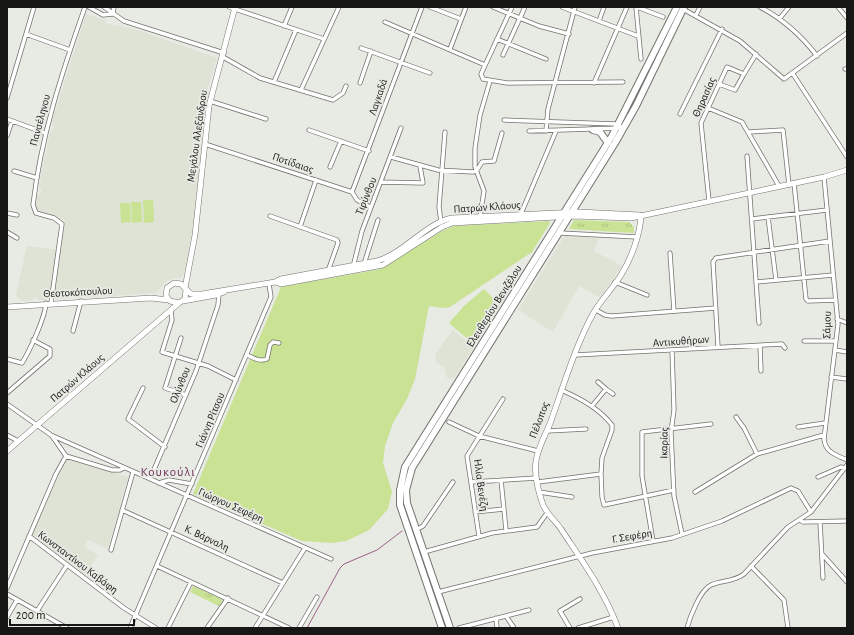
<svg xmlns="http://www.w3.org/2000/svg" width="854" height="635" viewBox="0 0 854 635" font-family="'Alegreya Sans',sans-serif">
<defs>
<pattern id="park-tufts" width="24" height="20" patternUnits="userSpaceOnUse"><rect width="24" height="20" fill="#c9e293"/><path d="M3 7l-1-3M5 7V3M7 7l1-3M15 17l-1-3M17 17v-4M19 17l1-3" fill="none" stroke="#acc17e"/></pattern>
</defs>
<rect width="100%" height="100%" fill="#e8eae4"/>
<path fill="#dee3d5" d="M86 14 105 20 106 23 111 25 132 28 217 58 207 91 209 93 204 115 194 218 186 266 182 277 168 280 156 293 39 300 36 297 32 300 22 301 16 295 27 246 60 250 64 220 38 212 35 209 37 196 41 193V189L39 186 50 132 54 127 52 124 54 115Z
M565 235 599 238 594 251 622 266 600 298 579 286 553 332 518 310Z
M453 330 474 347 454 378H447L444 367 436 362 435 354Z
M68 458 128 477 108 549 88 540 84 546 98 555 85 575 32 534 63 465Z"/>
<path fill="#c9e293" d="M143 200H153L154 222 144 223Z
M131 202H141L142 222 132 223Z
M120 203H130L131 222 121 223Z
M549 221 550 223 532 252 450 307 443 308 429 306 415 379 407 399 393 423 385 446 383 463 392 492 390 500 388 509 369 530 346 541 331 543 302 541 193 494 281 287 381 269 442 231 454 226Z
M484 289 497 302 471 342 449 323 464 306Z"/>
<path fill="url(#park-tufts)" d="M574 220 629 222 634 227V233L569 229Z
M193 586 223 600 219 606 190 592Z"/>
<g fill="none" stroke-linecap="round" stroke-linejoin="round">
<path stroke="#9d6187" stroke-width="1" d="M307 628 340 568 344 564 377 550 402 531"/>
<defs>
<path id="street" d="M89 7 103 15 113 14
M104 7 124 21 224 53
M229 7 324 39
M430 7 461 19
M493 7 539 26 569 34
M512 7 481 74 483 79 507 83 623 82
M562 7 638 36
M636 7 641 59
M637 7 663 17
M760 7C783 19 801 35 817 56
M838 7 847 18
M683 9 740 41 784 79 847 33
M113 14 114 7
M696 15 700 7
M780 18 789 7
M599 21 604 7
M385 22 485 65
M284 26 292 7
M26 34 70 50
M497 39 546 59
M361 48 430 73
M450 49 466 7
M503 55 525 7
M223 57 260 78 333 100 343 93 346 86
M845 69H847
M793 74 847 157
M274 82 296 30
M360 83 371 51
M594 83 627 7
M719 84 735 90 744 74
M301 90 339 7
M7 98 34 7
M210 101 266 119
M708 108 742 122 779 186
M680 114 722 29
M7 119 45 133
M504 120 616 124 623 128
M309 130 369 151
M529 131 623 128
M546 131 548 109 575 7
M749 132 783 130 789 185
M7 136 12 121
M205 144 352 192 357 200 370 207
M747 156 759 323
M391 157 438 170 473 172 477 170 482 162 494 161 502 133
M330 167 341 141
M14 171 37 178
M824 177 838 324 824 439C825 452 836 455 847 460
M381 182 423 183 420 166
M794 183 806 299 808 301 836 300
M352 192 422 7
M709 201 701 123 727 67 744 74 756 54
M7 213 17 215
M270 216 337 240 338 243 328 271
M520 216 556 131
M480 217 484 191 475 167V148L480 115 490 81
M768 217 776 280
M752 219 827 210
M441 222 439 207 445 132
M300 227 316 180
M7 232 17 238
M560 233 637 237
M670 253 674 311
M364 264 378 220
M353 267 362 231 401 128
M615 282 647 295
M756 282 833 275
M51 303 62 224 54 218 36 213 33 205C41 136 62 72 85 7
M596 310 605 315 612 316 716 308
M171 311 172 320 162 352 208 366 236 380
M837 319 847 323
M73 331 81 301
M181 338 165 388 186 395
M804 341H836
M760 345 761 371
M718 347 713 262 716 258 830 241
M672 350 674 410 671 432 672 454 674 496 682 534
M835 350 847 352
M247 355C253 358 260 362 267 359L270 345 273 342 279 343
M575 355 782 344 785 348
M7 359 22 363C30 350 45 318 46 303
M831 377 847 379
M598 382 606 389
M143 388 128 419 165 447
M7 393 50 356V349L33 340
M7 404 51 435 331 559
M592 406 606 389 613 394
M736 417 744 428 757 454
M449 422 479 436 538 451
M798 427 825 423
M547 431 586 429
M7 435 18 441
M52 436 66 456 112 470H120L124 468
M601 474 602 497 604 505 674 490
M818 477 841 467 845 468
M150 479 196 371 218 305 219 294
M501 480 506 530
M471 482 537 478
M538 482 601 474 602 458 612 430V425C599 408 580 398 561 390
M159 483 169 480 192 484
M539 492 572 497
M695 492 757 454 824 435
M122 510 283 583
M475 512 504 509
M800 520 803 522 847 521
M820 522 823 578
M416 530 423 526 453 482
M29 536 124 608 156 628
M479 536 467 456 503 399
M653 541 642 476V432L711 424
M111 550 133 472
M424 552 492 533 537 527 547 513
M822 554 847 582
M157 566 289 628
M751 566 784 600 788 628
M7 588 56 474 66 456
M438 592 592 553 672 538 722 521 791 488 798 491 811 512
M7 594 67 628
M37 611 67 565
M506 616 514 628
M7 617 17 600
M496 618 497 628
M130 628 271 297 269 284
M168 628 191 582
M207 628 228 598
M255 628 305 548
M299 628 317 597
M459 628 529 610
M570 628 560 611 580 599
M578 628 614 617
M687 628C690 617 700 590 711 585 722 580 734 582 744 574L788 527 811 512 847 465"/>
<path id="secondary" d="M275 282 281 284 383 265 442 227 452 223 574 216 631 218 824 177 847 170
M185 288 195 235 209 106 235 7
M186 289 185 299 179 303 170 301 166 296 167 288 174 283 181 284 191 294H202L275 282 281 279 377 261C405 253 424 224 452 218L579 212 640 215
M183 301 216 295 224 292
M7 307 151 298 168 300
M7 451 179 303
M618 628C605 592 582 561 561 529 555 520 545 513 542 502 538 490 534 474 536 461 538 447 546 434 551 421 563 387 576 344 594 312 602 299 613 288 621 275 631 259 640 235 641 216"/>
<path id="primary" d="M593 130 600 132 608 143
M442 628 400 505V490L405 467 612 136 677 7
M450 628 407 503 406 490 412 468 615 143 636 106 684 7"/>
</defs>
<use href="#street" stroke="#71736d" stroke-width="5"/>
<use href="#secondary" stroke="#71736d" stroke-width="6"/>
<use href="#primary" stroke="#71736d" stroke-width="8"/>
<use href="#street" stroke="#fff" stroke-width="3.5"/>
<use href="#secondary" stroke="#fff" stroke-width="5"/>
<use href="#primary" stroke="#fff" stroke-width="6"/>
</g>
<g text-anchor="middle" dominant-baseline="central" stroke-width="3.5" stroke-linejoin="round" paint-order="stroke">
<g font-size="11" fill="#171816" stroke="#e8eae4">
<text transform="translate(378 97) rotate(-71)">Λαγκαδά</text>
<text transform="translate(704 97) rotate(-66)">Θηρασίας</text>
<text transform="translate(40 120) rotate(-75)">Πανσέληνου</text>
<text transform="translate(197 136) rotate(-82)">Μεγάλου Αλεξάνδρου</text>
<text transform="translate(293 163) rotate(19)">Ποτίδαιας</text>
<text transform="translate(366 196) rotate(-68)">Τιρύνθου</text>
<text transform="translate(487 207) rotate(-4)">Πατρών Κλάους</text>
<text transform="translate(78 292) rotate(-3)">Θεοτοκόπουλου</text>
<text transform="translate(494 306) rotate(-58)">Ελευθερίου Βενιζέλου</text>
<text transform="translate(827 325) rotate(-89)">Σάμου</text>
<text transform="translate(681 341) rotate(-4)">Αντικυθήρων</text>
<text transform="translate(77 378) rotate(-41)">Πατρών Κλάους</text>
<text transform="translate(180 385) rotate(-68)">Ολύνθου</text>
<text transform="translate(210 420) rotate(-67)">Γιάννη Ρίτσου</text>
<text transform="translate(539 420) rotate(-69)">Πέλοπος</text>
<text transform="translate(664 443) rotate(-89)">Ικαρίας</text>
<text transform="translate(481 485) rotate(82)">Ηλία Βενέζη</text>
<text transform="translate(231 505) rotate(24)">Γιώργου Σεφέρη</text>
<text transform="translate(632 536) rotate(-10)">Γ. Σεφέρη</text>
<text transform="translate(207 538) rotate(25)">Κ. Βάρναλη</text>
<text transform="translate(78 562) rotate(37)">Κωνσταντίνου Καβάφη</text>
</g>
<g font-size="13" letter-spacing="1" fill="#71345c" stroke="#e8eae4">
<text x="168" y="472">Κουκούλι</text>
</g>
</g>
<rect width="854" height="635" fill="none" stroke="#171816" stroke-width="16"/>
<path d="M10 619v6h124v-6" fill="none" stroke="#171816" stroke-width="2"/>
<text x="16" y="619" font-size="12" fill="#171816" stroke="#e8eae4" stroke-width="3" paint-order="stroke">200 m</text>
</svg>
